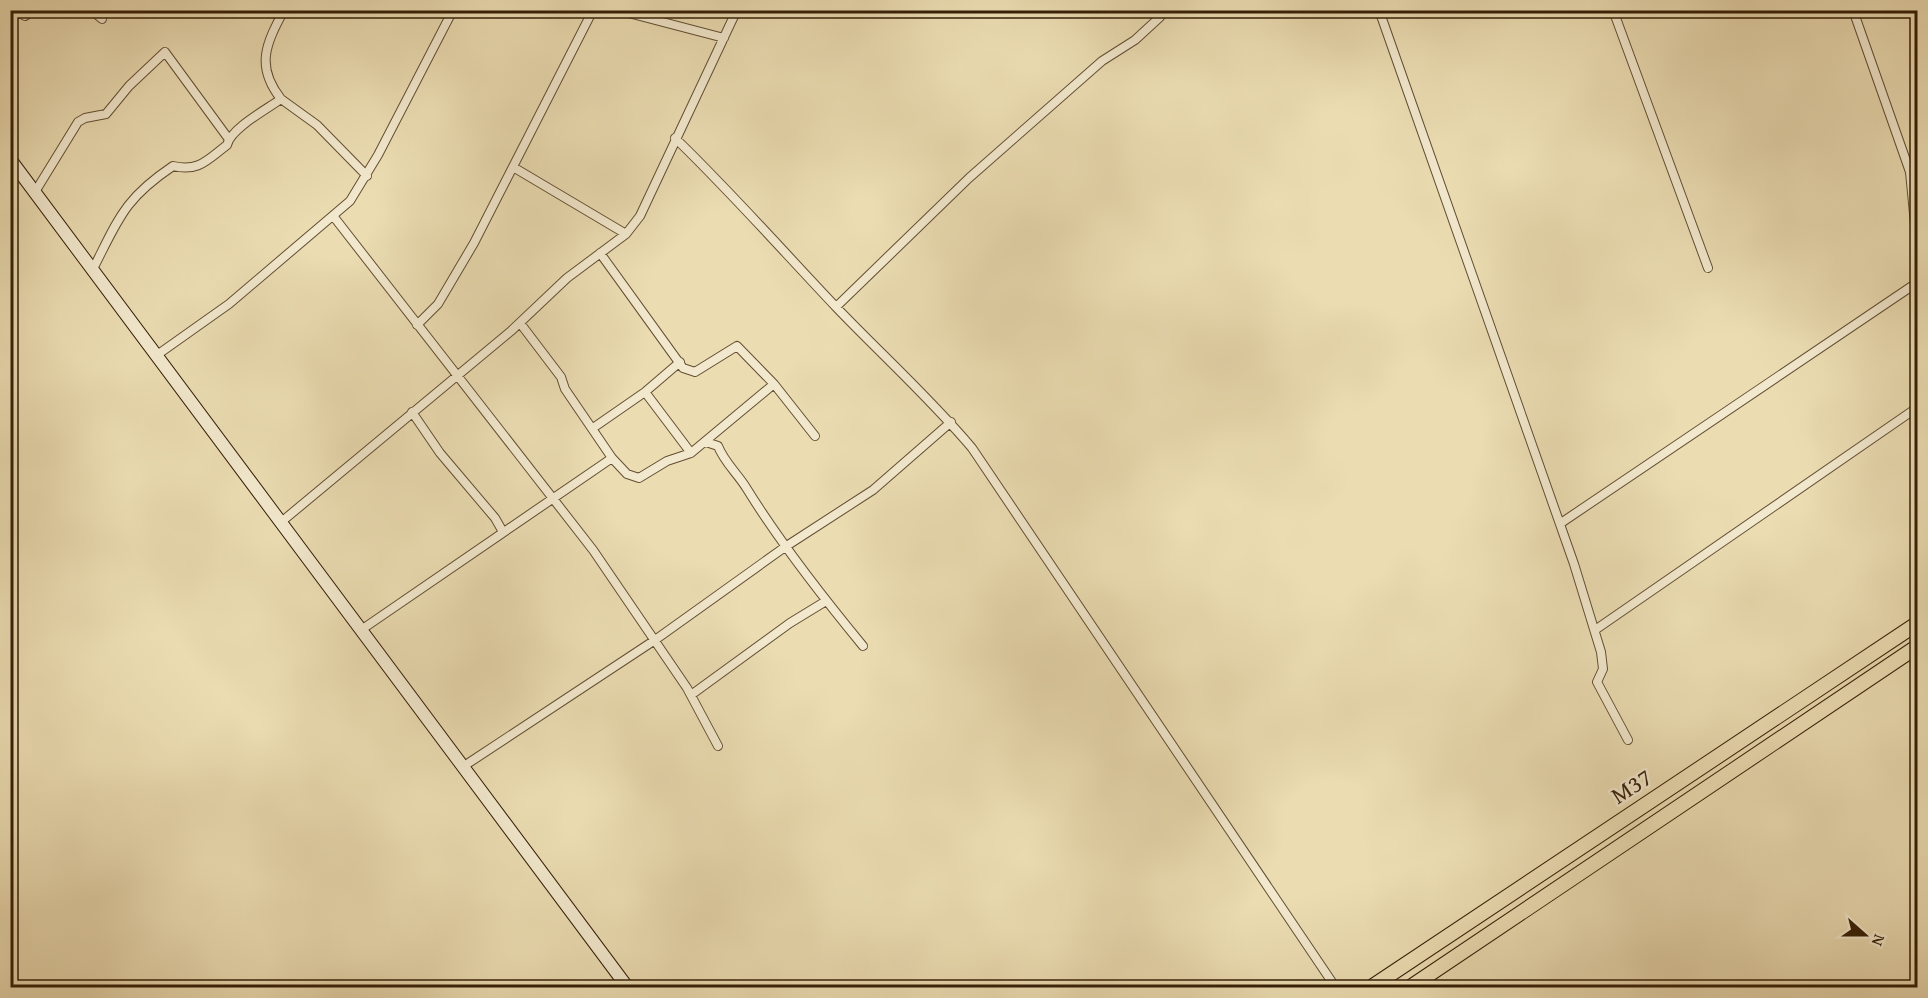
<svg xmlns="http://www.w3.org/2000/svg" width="1928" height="998" viewBox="0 0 1928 998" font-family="'Gentium Book Plus',serif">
<rect width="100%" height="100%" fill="#ebdcb2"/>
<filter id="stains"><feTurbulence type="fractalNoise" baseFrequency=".00333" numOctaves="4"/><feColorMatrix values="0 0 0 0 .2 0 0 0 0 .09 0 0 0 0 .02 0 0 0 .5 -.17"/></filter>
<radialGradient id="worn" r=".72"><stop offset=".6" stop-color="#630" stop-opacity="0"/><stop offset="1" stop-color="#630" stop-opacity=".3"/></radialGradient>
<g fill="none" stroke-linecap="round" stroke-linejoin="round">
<defs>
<path id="minor" d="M15 10 25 16 34 10
M91 10 102 19
M617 10 724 38
M1379 10 1574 564 1601 652 1603 669 1597 682 1628 740
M1613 10 1708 268
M1853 10 1910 172 1918 255
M281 99C255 66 266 44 284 10
M675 138C731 192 782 250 836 307 881 354 930 398 972 448L1336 988
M513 167 626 234
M35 192 78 122 85 118 106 114 129 86 165 52 228 138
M334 217 593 550 687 688 718 746
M600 253 683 368 695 372 737 346 774 384 815 436
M93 269C119 218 124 199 173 166 199 172 207 160 227 145 230 129 267 109 281 99L317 125 367 176
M836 307 969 178 1102 61 1135 40 1160 17
M520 323 561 377 565 389 612 458 627 474 639 478 667 461 691 453 774 384
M417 325 438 304 474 243 593 10
M157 355 229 304 350 201 378 155 453 10
M645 392 691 453
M412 412 440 453 495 518 503 532
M593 428 645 392 680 362
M706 442 718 446C724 462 738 474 747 489 781 544 821 595 863 646
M280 523 511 331 567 278 626 234 640 216 734 16
M1561 523 1918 282
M361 630 612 458
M1595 630 1918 407
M691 695 790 623 826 601
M464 766 655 640 785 547 873 490 951 422"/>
<path id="secondary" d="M10 159 628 988"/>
<path id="trunk" d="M1370 988 1918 623
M1409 988 1918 646"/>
</defs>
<use href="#minor" stroke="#624e32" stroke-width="10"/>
<use href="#secondary" stroke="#351f07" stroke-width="14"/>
<use href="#trunk" stroke="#351f07" stroke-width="16"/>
<use href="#minor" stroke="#f2e8cd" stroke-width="8"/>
<use href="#secondary" stroke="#f2e8cd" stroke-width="12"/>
<use href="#trunk" stroke="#ebdcb2" stroke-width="14"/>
</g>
<g text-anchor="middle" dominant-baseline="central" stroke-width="5" stroke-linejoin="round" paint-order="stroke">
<g font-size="24" fill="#351f07" stroke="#f2e8cd">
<text transform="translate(1631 786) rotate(-33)">M37</text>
</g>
</g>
<rect width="1928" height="998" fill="none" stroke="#ebdcb2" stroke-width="36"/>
<rect x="12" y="12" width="1904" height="974" fill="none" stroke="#351f07" stroke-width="3"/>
<rect x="18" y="18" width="1892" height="962" fill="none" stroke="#351f07" stroke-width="1.5"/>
<g transform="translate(1865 935) rotate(111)" stroke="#f2e8cd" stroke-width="4.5" paint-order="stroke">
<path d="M0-4.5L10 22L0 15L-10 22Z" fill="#351f07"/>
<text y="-9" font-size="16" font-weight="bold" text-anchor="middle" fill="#351f07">N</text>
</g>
<rect width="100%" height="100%" filter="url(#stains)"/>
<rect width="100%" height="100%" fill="url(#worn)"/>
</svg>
